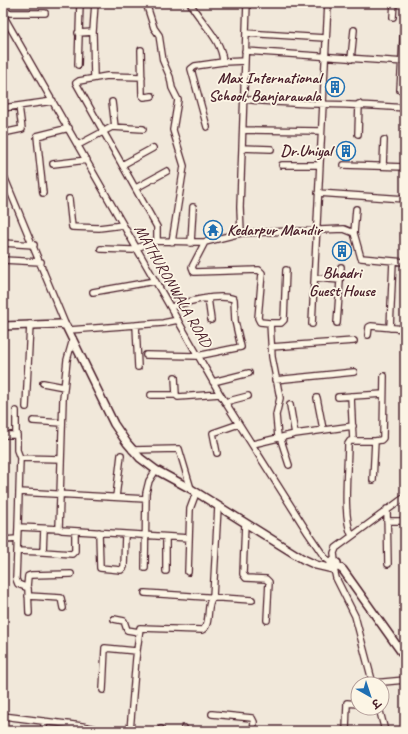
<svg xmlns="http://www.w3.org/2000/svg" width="408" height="734" viewBox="0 0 408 734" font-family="Caveat,'Playpen Sans Deva',sans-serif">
<rect width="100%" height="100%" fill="#f1e8da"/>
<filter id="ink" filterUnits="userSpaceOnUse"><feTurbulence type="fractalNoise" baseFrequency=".025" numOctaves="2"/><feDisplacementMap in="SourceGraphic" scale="8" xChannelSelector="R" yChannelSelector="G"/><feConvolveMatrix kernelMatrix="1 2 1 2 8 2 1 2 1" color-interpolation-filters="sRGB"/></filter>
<g filter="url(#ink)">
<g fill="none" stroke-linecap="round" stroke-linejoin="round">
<defs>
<path id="minor" d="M146 3 154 28 159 35 163 61 170 77 172 88 178 100 173 130 184 166 172 242
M190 3C201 23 222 39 223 62L245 61
M3 13H45
M3 15 220 394 308 533 325 558 331 562
M393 17 394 3
M78 33 93 32
M246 33 325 38
M141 50 142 95 144 97 152 96
M245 51 405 62
M351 59 354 30
M78 65 80 3
M142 77 107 76 79 81 76 83 157 227V241
M94 78 93 32 95 3
M400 90 404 24
M243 99C297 106 351 103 405 108
M112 102 115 127
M3 108 53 101
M207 127 191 69 195 66 223 62
M243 130 321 131
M3 133 22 129 19 106
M358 134 359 104
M78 145 112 127 143 129
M242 148 271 149
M53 164 87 160
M122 165 153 148
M282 165H319
M344 165 405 167
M383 166 384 140
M3 174 66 326
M136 188 167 171
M43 193 37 136 69 128
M318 193 405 199
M69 199 72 227 99 228 123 225
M241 233 240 207 247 3
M354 233 356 209
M205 242 192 267 194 272 259 270 262 273 258 318 260 322 270 323 272 357 280 398 276 415 278 437
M3 243 34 245
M191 243 193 207
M101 249 133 250 148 243 157 241 205 242 241 233 344 229 354 233 361 258 405 262
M3 260 41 262
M315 278 340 280
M93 292 155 281
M208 298 211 320
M270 323H281L284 320 286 270
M337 323 341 267
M312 324 328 3
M136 325 138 367
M390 328 393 261
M69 330 163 323 178 320
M368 335 369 327 371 326 405 329
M73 339 67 360 63 399 59 529 62 530 189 538
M271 347 354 341
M146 355 197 356 241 347 235 321 234 299C218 293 186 302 171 307
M175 377 176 395 178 397 220 394
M275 380 354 372
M213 382 249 373
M43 383 64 387
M151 395H176
M351 396 353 441H350L348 444C348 466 342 517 352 536
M338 397 383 394
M317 398 323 429
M225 402 248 396
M290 405 295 434
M26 407 30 324
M33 421 62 423
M3 435H17V450L20 458
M16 435V411
M280 437 289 465
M353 441H375L373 480
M375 441 381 440 383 438 384 376
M253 444 295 434 353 426
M132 450 179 449 191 489
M217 453 213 433 239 424
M19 492 146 499
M116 497 121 455
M387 509 388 564
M387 521H405
M245 523 243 574 246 578 266 579 269 582 267 620
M18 527 16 579 18 584 28 588 29 613
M44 529 43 552 72 554 75 551V531
M60 529 18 527 20 458 61 459
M99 532 100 568 121 570 124 567 125 534
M3 540 17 539
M17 551 43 552
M335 561 334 553 336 548 405 497
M145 568 146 493 149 481 156 470
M334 569 336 578 355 616 373 684
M166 571V537
M188 572 190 509 196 493
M27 587 28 576 31 575 71 574
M145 593 252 600
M28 596 61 598 63 608
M114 619 124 621 127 630 139 632
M373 683 405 680
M103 690 105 648 136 651
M379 708 385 731
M212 714 252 718 254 722 253 731
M3 716 82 726 105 731
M44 731V721
M130 731 136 658 140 628 202 630C212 625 205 605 213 597L218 507
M161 731V729
M184 731V728
M346 731 347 703 358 704"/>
<path id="major" d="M3 326 61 324 66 326 114 424 127 443 140 458 156 470 191 489 303 559 316 565 333 569 337 567V563L332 561 330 567
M338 566 343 570 405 657"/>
</defs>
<use href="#minor" stroke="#4a1f2b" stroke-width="8"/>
<use href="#major" stroke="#4a1f2b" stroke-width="10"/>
<use href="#minor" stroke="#fcf5e5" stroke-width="5.5"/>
<use href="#major" stroke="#fcf5e5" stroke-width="7"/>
</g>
</g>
<defs>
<symbol id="building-ring" viewBox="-11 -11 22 22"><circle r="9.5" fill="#fcf5e5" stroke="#1f6fb2" stroke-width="1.5"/><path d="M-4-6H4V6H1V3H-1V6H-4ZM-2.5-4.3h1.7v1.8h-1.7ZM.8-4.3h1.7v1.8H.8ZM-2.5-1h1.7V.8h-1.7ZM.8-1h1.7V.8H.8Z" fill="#1f6fb2"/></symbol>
<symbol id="temple-ring" viewBox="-11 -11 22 22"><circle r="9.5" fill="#fcf5e5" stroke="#1f6fb2" stroke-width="1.5"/><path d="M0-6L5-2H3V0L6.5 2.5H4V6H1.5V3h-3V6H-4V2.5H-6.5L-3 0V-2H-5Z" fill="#1f6fb2"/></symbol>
</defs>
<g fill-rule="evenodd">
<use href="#building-ring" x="324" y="76" width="22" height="22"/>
<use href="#building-ring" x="335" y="140" width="22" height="22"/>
<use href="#temple-ring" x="202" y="219" width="22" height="22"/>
<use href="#building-ring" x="331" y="240" width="22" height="22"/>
</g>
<g text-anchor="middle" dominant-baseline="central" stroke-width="3.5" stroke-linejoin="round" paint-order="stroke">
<g font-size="16" font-weight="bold" fill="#4a1f2b" stroke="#fcf5e5" text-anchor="end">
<text x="321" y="78">Max International<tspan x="321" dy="18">School, Banjarawala</tspan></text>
<text x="332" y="151">Dr.Uniyal</text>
<text x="227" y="230" text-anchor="start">Kedarpur Mandir</text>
<text x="342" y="273" text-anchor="middle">Bhadri<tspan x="342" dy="18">Guest House</tspan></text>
</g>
<g font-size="16" fill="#4a1f2b" stroke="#fcf5e5">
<text transform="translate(173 286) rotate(60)">MATHURONWALA ROAD</text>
</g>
</g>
<rect width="408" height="734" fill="none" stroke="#fcf5e5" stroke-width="16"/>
<rect x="8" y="8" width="392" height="718" fill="none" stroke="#4a1f2b" stroke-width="1.5" filter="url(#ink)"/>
<g transform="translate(370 696) rotate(141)"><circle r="19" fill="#fcf5e5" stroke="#b59f9b"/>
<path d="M0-3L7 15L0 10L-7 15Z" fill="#1f6fb2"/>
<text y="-6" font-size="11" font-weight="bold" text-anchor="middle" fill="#4a1f2b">उ</text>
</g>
</svg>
